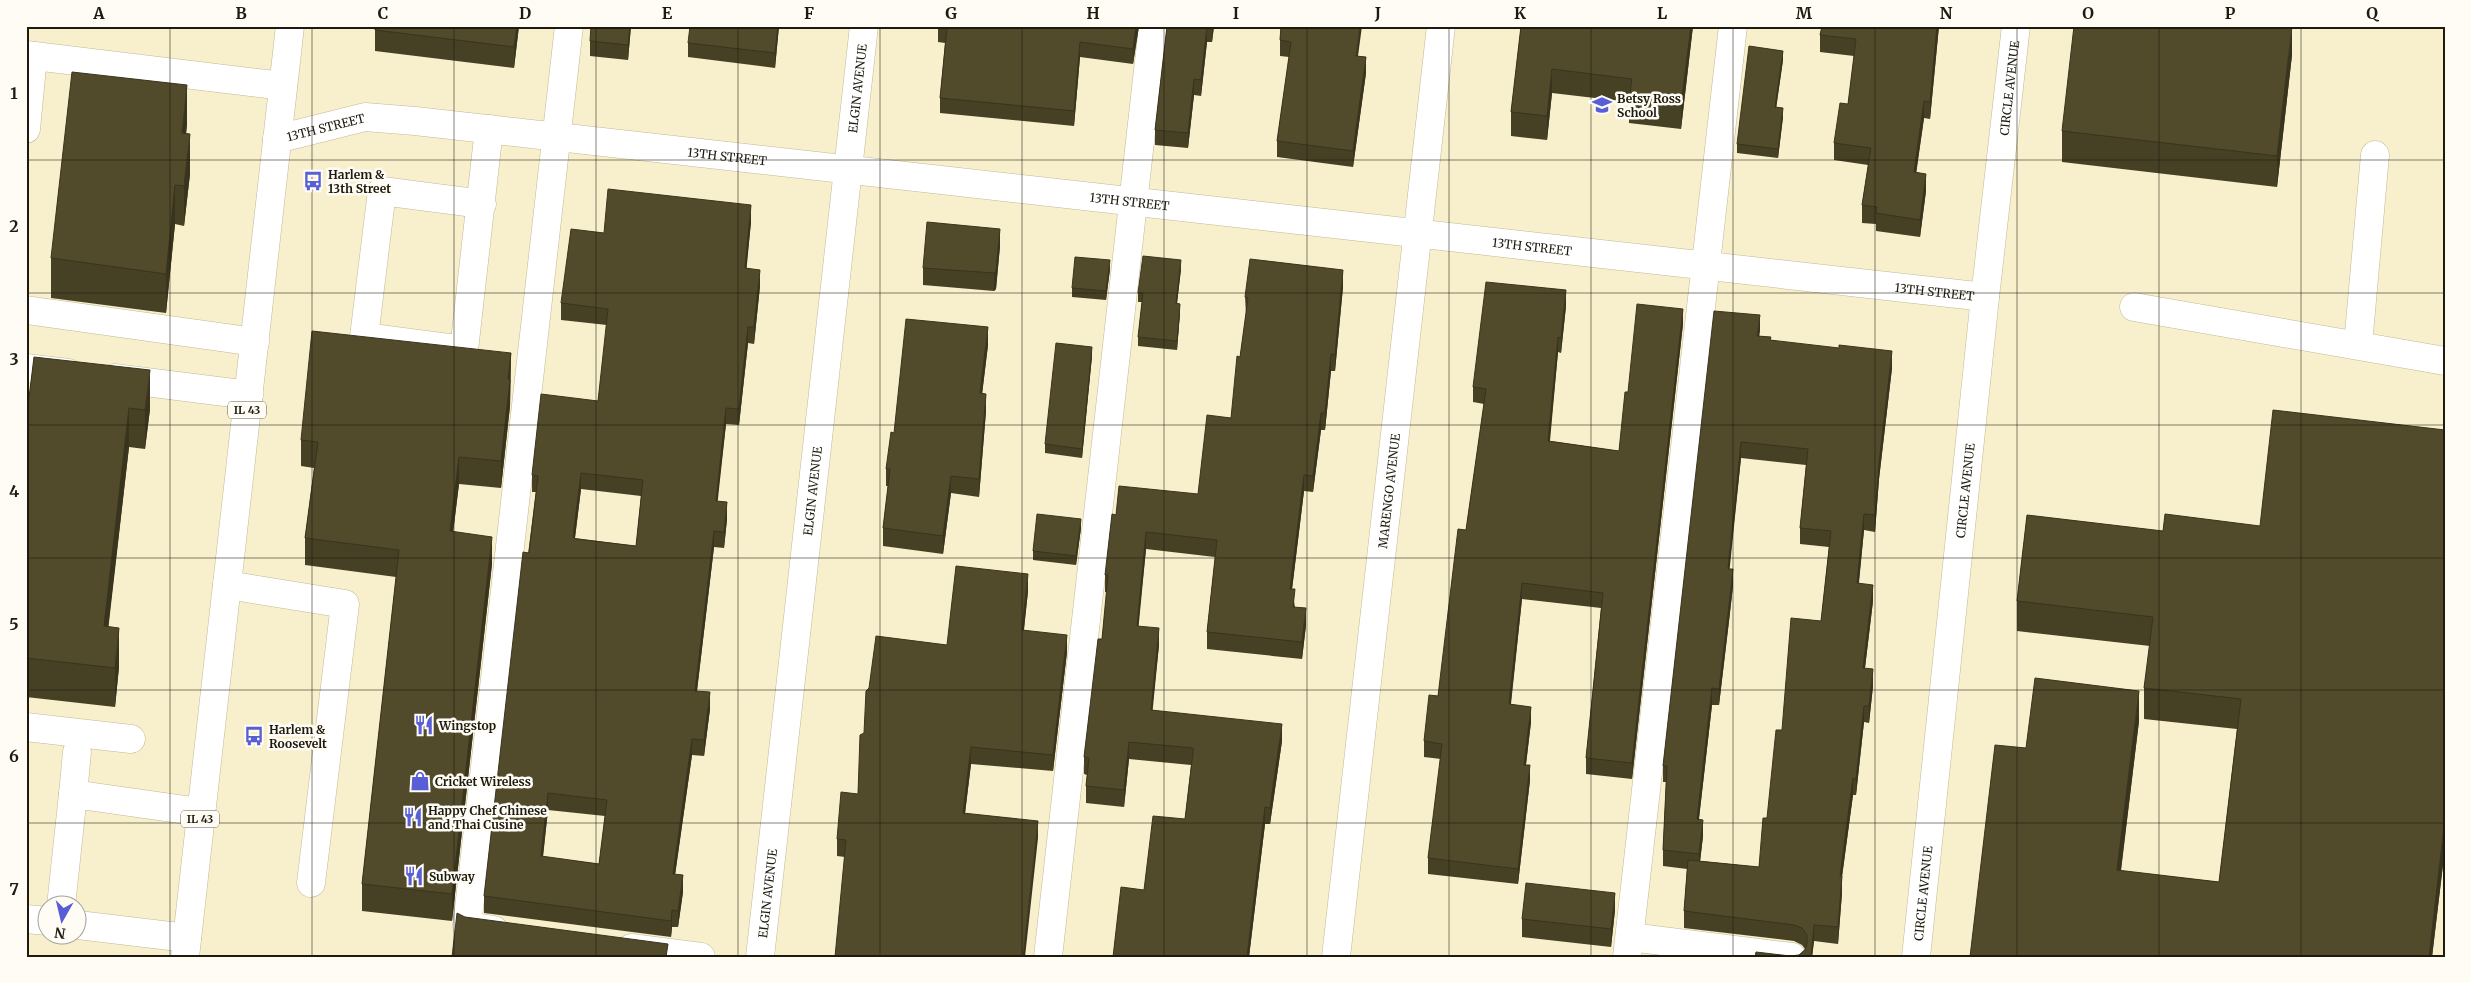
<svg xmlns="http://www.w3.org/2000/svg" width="2471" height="983" viewBox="0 0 2471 983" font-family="Merriweather,serif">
<rect width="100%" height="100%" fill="#f8f0cc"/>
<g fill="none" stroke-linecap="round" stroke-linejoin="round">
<defs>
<g id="minor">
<path d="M26 55 283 86"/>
<path d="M26 129 33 56"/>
<path id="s1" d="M277 139 365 117 415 121 1985 297"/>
<path d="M482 204 382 191 364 337 464 350 489 129"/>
<path d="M2134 307 2445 361"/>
<path d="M26 310 255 342"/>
<path d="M2358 345 2375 155"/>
<path d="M26 368 68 373"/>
<path d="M114 378 249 395"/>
<path d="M227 585 345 604 311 883"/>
<path d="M26 727 131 739"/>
<path d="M73 794 77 752"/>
<path d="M61 906 73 794 200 812"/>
<path d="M26 919 48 921"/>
<path d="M78 925 187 938"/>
<path d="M494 930 467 926 569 26"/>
<path d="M1630 937 1792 957"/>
<path d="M631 948 701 957"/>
<path id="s2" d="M760 957 864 26"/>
<path d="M1048 957 1153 26"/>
<path id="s3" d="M1336 957 1441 26"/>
<path d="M1627 957 1733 26"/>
<path id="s4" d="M1916 957 1985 297 2016 26"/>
</g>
<path id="major" d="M185 957 290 26"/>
</defs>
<use href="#minor" stroke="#c1b996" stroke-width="29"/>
<use href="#major" stroke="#c1b996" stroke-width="29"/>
<use href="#minor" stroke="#fff" stroke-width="28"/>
<use href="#major" stroke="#fff" stroke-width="28"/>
</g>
<path fill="#464025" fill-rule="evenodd" d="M375 26H519L514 68 375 51Z
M631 26 628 60 590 56V41Z
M779 26 775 68 688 57V43Z
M938 26H1139L1133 64 1080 57 1074 126 940 113V98L945 43 938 42Z
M1167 26H1214L1212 42H1207L1201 96 1194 95 1188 148 1155 145V130Z
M1281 26 1358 56 1366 73 1353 167 1277 157V141L1289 57 1280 56V40Z
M1521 26H1693L1681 129 1629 123V102L1552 93 1547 140 1511 136V112Z
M1822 26H1939L1930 119 1924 118 1916 172 1926 191 1920 237 1876 231V224L1862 223V205L1868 165 1834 160V143L1848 104 1854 56 1820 52V35Z
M2292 55 2277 187 2062 162V131Z
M1783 60 1776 108 1783 117 1778 158 1737 153V144Z
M187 124 186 134 190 174 184 226 175 224 166 313 51 298V258Z
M751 222 746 269 760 286 754 344 748 343 739 425 726 424 717 501 727 519 724 548 714 547 697 691 710 709 704 756 692 755 675 874 683 892 678 927H672L671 937 484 913V896L536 492H532V475L598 401 607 325 561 320V303L604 233ZM581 489 641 496 636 546 575 538ZM548 810 605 816 599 864 543 857Z
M1000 246 996 289 994 291 923 285V268Z
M1110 269 1106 300 1072 297V288Z
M1181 269 1177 303 1180 313 1177 350 1138 346V337L1142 302H1138V293Z
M1343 287 1335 371H1331L1325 430H1321L1313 492 1304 491 1292 589 1295 607 1306 625 1302 659 1207 649V632L1215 557 1146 549 1138 626 1159 645 1152 710 1282 741 1270 824H1265L1249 957H1113L1144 890 1185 819 1191 765 1129 759 1124 807 1086 803V786L1087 775 1084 774V757L1102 639 1107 592H1105V575L1116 515 1198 494 1231 418 1240 357 1246 314 1245 297Z
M1566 306 1561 353 1558 352 1550 441 1619 451 1628 392 1683 324 1632 779 1586 774V758L1601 608 1522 599 1511 704 1531 722 1526 765 1530 780 1518 884 1428 874V858L1441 759 1424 757V741L1438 696 1466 530 1484 404 1473 402V387Z
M1760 331 1759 336 1771 340 1892 368 1879 479 1875 532 1864 530 1859 583 1873 601 1865 668 1873 686 1869 723 1864 722 1856 795H1853L1842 876V893L1838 944 1814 941 1812 957 1790 956 1799 955 1805 949 1802 945 1794 941 1684 928V911L1687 869 1663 866V850L1666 782H1663V766ZM1741 458 1806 465 1800 528V544L1829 547 1821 621 1782 730 1759 867 1700 861 1703 836 1699 819 1712 705H1719L1729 621 1733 586 1729 569Z
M988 345 982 394 986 411 979 497 951 493 943 554 883 546V528L888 486H886V469L894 433Z
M511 353 510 406 501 488 459 484 453 532 492 564 452 921 362 911V884L396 577 305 565V538L314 468 301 466V440Z
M1092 356 1082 458 1045 453V444Z
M34 357 150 409 145 449 129 447 108 627 119 667 115 707 26 697V422Z
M2027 515 2445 848 2432 957H1970L2026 748 2139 721 2121 871 2219 882 2237 729 2144 719V688L2150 646 2017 631V601Z
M1081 528 1076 565 1033 560V551Z
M1028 591 1024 630 1067 652 1053 771 971 764 965 813 1038 838 845 857 837 856V839L858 794 864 733 947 645Z
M1615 910 1611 947 1522 937V919Z"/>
<path fill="#39341e" d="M517 26H519L514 68V47Z
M630 26H631L628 60V45Z
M778 26H779L775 68V53Z
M1136 26H1139L1133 64V49Z
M1207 26V42L1201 96V80Z
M1212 26H1214L1212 42Z
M1360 26H1362L1356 71V56Z
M1691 26H1693L1681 129V105Z
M1937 26H1939L1930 119V102Z
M2292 26V55L2277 187V156Z
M1080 42V57L1074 126V111Z
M1783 51V60L1775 116V107Z
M1366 57V73L1353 167V151Z
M1552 69V93L1547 140V116Z
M1194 79V95L1188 148V133Z
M187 85V124L182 172V133Z
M1924 101V118L1914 189V172Z
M1783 108V117L1778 158V149Z
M190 134V174L184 226V186Z
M1926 174V191L1920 237V220Z
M175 185V224L166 313V274Z
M751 205V222L745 285V268Z
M1000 229V246L996 289 994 291V273Z
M1110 260V269L1106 300V291Z
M1181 260V269L1176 312V303Z
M760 270V286L754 344V327Z
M1343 270V287L1335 371V355Z
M1566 290V306L1561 353V338Z
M1180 304V313L1177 350V341Z
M1683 309V324L1632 779V763Z
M1760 315V331L1757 352V336Z
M748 327V343L739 425V409Z
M988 327V345L980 411V393Z
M1558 337V352L1548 456V441Z
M1092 347V356L1082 458V449Z
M1892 351V368L1879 479 1875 532V515L1879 463Z
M511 353 510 406 501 488V461Z
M1331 354V371L1325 430V413Z
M150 370V409L145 449V410Z
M986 394V411L979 497V479Z
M129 408V447L104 666V626Z
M726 408V424L716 517V501Z
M1321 413V430L1313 492V476Z
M1741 442V458L1728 585V569Z
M459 457V484L450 558V531Z
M581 473V489L573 553V537Z
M1304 475V491L1290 606V589Z
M951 476V493L943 554V536Z
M727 502V519L724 548V532Z
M1864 514V530L1857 599V583Z
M1081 519V528L1076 565V556Z
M714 531V547L695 707V691Z
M1146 532V549L1137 643V626Z
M492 537V564L452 921V894Z
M1733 569V586L1729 621 1719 705V689Z
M1028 574V591L1022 646V630Z
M1522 583V599L1509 719V704Z
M1873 585V601L1863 684V668Z
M1306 608V625L1302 659V642Z
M119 628V667L115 707V668Z
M1159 628V645L1151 727V710Z
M1067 635V652L1053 771V755Z
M1873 669V686L1869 723V706Z
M1712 688V705L1697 835V819Z
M2139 691V721L2117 901V870Z
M710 692V709L704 756V740Z
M1864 706V722L1856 795V779Z
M1531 707V722L1524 780V765Z
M1282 724V741L1270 824V808Z
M692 739V755L673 890V874Z
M1129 742V759L1124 807V790Z
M971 747V764L963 830V813Z
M1530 765V780L1518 884V869Z
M1853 778V795L1840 892V876Z
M548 793V810L541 873V856Z
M1265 807V824L1249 957H1247Z
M2445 818V848L2432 957H2429Z
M1703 820V836L1699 871V854Z
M1038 821V838L1025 957H1023Z
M683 875V892L678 927V911Z
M1842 876V893L1838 944V927Z
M1615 893V910L1611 947V929Z
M672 910V927L671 937V921Z
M1814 925V941L1812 957H1811Z"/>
<path fill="#514a2b" stroke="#39341e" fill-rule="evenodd" d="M375 26H517L514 47 375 30Z
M591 26H630L628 45 590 41Z
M690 26H778L775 53 688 43Z
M938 26H1136L1133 49 1080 42 1074 111 940 98 947 28Z
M1167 26H1207L1201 80 1194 79 1188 133 1155 130Z
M1281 26H1360L1356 56 1366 57 1353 151 1277 141 1291 42 1280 40Z
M1521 26H1691L1681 105 1629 99 1632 79 1552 69 1547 116 1511 112Z
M1822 26H1937L1930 102 1924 101 1914 172 1926 174 1920 220 1876 213 1877 207 1862 205 1871 148 1834 143 1840 103 1848 104 1856 39 1820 35Z
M2074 26H2292L2277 156 2062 131Z
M1749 46 1783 51 1775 107 1783 108 1778 149 1737 144Z
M72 72 187 85 182 133 190 134 184 186 175 185 166 274 51 258Z
M608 189 751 205 745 268 760 270 754 327H748L739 409 726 408 716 501 727 502 724 532 714 531 695 691 710 692 704 740 692 739 673 874 683 875 678 911 672 910 671 921 484 896 523 552 529 553 538 476 532 475 541 394 598 401 608 309 561 303 571 229 604 233ZM581 473 643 480 636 546 576 539 573 537ZM548 793 607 800 599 864 541 856Z
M927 222 1000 229 996 271 994 273 923 268Z
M1143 256 1181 260 1176 303 1180 304 1177 341 1138 337 1143 293H1138Z
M1075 257 1110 260 1106 291 1072 288Z
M1250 259 1343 270 1335 355 1331 354 1325 413H1321L1313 476 1304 475 1290 589H1295L1293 607 1306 608 1302 642 1207 632 1217 540 1146 532 1137 626 1159 628 1151 710 1282 724 1270 808 1265 807 1247 957H1113L1121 887 1144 890 1153 816 1185 819 1193 753V748L1129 742 1124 790 1086 786 1089 758 1084 757 1098 639H1102L1108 575H1105L1112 514 1116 515 1119 486 1198 494 1207 415 1231 418 1237 356 1240 357 1248 298 1245 297Z
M1486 282 1566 290 1561 338 1558 337 1548 441 1619 451 1625 392H1628L1637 304 1683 309 1632 763 1586 758 1603 593 1522 583 1509 704 1531 707 1524 765H1530L1518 869 1428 858 1442 744 1424 741 1429 695 1438 696 1458 529 1466 530 1486 389 1473 387Z
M1714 311 1760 315 1757 336 1771 337 1770 340 1839 348V345L1892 351 1879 463 1875 515 1864 514 1857 583 1873 585 1863 668 1873 669 1869 706H1864L1856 779 1853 778 1840 876H1842L1838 927 1814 925 1811 957H1755L1756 952 1790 956 1799 955 1805 950 1807 943V935L1802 928 1794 925 1684 911 1688 860 1759 867 1763 818H1767L1776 730H1782L1791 618 1821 621 1831 531 1800 528 1808 449 1741 442 1728 569H1733L1729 605 1719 689 1712 688 1697 819 1703 820 1699 854 1663 850 1667 766H1663Z
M906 319 988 327 980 393 986 394 979 479 951 476 943 536 883 528 890 469H886L891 432 894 433Z
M312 331 511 353 508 379 510 380 501 461 459 457 450 531 492 537 452 894 362 884 399 550 305 538 318 442 301 440Z
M1056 343 1092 347 1082 449 1045 444Z
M34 357 150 370 145 410 129 408 104 626 119 628 115 668 26 658V422Z
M2273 410 2445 430V818L2429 957H1970L1995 745 2026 748 2035 678 2139 691 2117 870 2219 882 2241 699 2144 688 2153 617 2017 601 2027 515 2163 531 2165 514 2260 526Z
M1037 514 1081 519 1076 556 1033 551Z
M956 566 1028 574 1022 630 1067 635 1053 755 971 747 963 813 1038 821 1023 957H835L846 840 837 839 841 792 858 794 860 735 864 733 866 691 869 688 876 636 947 645Z
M1526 883 1615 893 1611 929 1522 919Z
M457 913 465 917 668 944 666 957H452Z"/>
<path fill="none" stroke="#1e1b0e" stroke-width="1" stroke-opacity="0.55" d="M170 26V957M312 26V957M454 26V957M596 26V957M738 26V957M880 26V957M1022 26V957M1164 26V957M1307 26V957M1449 26V957M1591 26V957M1733 26V957M1875 26V957M2017 26V957M2159 26V957M2301 26V957M26 160H2445M26 293H2445M26 425H2445M26 558H2445M26 690H2445M26 823H2445"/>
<defs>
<symbol id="school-bare" viewBox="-9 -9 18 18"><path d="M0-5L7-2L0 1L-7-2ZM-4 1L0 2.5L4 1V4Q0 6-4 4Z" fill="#585ed5" stroke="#fefcf5" stroke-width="2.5" paint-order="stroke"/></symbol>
<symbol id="bus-bare" viewBox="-9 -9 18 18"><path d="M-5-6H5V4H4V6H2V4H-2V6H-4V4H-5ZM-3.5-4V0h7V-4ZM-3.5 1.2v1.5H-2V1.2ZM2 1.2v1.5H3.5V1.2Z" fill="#585ed5" stroke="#fefcf5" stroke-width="2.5" paint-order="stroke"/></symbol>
<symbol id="restaurant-bare" viewBox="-9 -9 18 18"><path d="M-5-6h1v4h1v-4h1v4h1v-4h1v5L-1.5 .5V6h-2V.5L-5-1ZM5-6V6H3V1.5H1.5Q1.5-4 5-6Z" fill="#585ed5" stroke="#fefcf5" stroke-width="2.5" paint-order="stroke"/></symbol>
<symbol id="shop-bare" viewBox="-9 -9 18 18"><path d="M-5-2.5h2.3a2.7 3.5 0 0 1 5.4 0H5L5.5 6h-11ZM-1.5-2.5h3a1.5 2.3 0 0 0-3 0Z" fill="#585ed5" stroke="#fefcf5" stroke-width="2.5" paint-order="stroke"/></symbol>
</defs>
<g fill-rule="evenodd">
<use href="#school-bare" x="1588" y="91" width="28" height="28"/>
<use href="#bus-bare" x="299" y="167" width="28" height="28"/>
<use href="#restaurant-bare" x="410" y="711" width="28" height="28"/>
<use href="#bus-bare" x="240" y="722" width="28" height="28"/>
<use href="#shop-bare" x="406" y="767" width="28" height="28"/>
<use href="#restaurant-bare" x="399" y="803" width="28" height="28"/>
<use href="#restaurant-bare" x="400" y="862" width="28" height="28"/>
</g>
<g text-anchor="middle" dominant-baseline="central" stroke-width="5" stroke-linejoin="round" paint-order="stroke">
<g fill="#fefcf5" stroke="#615e53" stroke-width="1">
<rect x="228" y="401.5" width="38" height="17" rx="4"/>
<rect x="181" y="810.5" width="38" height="17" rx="4"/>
</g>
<g font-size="11" font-weight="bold" fill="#1e1b0e">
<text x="247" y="410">IL 43</text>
<text x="200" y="819">IL 43</text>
</g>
<g font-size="12" fill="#1e1b0e" stroke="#fefcf5">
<text stroke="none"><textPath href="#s2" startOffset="874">ELGIN AVENUE</textPath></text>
<text stroke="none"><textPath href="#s4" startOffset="874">CIRCLE AVENUE</textPath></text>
<text stroke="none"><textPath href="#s1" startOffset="50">13TH STREET</textPath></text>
<text stroke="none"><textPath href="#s1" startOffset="455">13TH STREET</textPath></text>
<text stroke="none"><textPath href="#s1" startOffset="860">13TH STREET</textPath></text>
<text stroke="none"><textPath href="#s1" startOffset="1265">13TH STREET</textPath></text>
<text stroke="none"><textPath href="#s1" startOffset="1670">13TH STREET</textPath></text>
<text stroke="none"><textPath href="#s2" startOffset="469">ELGIN AVENUE</textPath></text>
<text stroke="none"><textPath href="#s4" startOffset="469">CIRCLE AVENUE</textPath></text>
<text stroke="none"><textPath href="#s3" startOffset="469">MARENGO AVENUE</textPath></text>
<text stroke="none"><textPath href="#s2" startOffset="64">ELGIN AVENUE</textPath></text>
<text stroke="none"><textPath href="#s4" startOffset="64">CIRCLE AVENUE</textPath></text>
</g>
<g font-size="12" font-weight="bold" fill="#1e1b0e" stroke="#fefcf5" text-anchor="start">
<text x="1617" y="98">Betsy Ross<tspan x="1617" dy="14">School</tspan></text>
<text x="328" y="174">Harlem &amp;<tspan x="328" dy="14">13th Street</tspan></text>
<text x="439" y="725">Wingstop</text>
<text x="269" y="729">Harlem &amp;<tspan x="269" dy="14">Roosevelt</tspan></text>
<text x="435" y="781">Cricket Wireless</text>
<text x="428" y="810">Happy Chef Chinese<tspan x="428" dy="14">and Thai Cusine</tspan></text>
<text x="429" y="876">Subway</text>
</g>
</g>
<rect width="2471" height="983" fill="none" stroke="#fefcf5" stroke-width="55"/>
<g transform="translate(62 920) rotate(188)"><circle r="24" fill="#fefcf5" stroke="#a4a299"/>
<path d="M0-4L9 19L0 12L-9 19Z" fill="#585ed5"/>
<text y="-8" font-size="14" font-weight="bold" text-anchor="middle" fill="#1e1b0e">N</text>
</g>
<rect x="28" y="28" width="2416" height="928" fill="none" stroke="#1e1b0e" stroke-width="2"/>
<g font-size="16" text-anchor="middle" font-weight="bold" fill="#1e1b0e">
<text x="99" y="19">A</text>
<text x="241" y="19">B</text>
<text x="383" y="19">C</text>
<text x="525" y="19">D</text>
<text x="667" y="19">E</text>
<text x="809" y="19">F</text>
<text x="951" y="19">G</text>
<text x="1093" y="19">H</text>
<text x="1236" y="19">I</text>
<text x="1378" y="19">J</text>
<text x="1520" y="19">K</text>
<text x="1662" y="19">L</text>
<text x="1804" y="19">M</text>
<text x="1946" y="19">N</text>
<text x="2088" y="19">O</text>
<text x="2230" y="19">P</text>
<text x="2372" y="19">Q</text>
<text x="14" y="99">1</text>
<text x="14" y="232">2</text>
<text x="14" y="365">3</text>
<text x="14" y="497">4</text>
<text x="14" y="630">5</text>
<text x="14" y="762">6</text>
<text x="14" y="895">7</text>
</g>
</svg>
